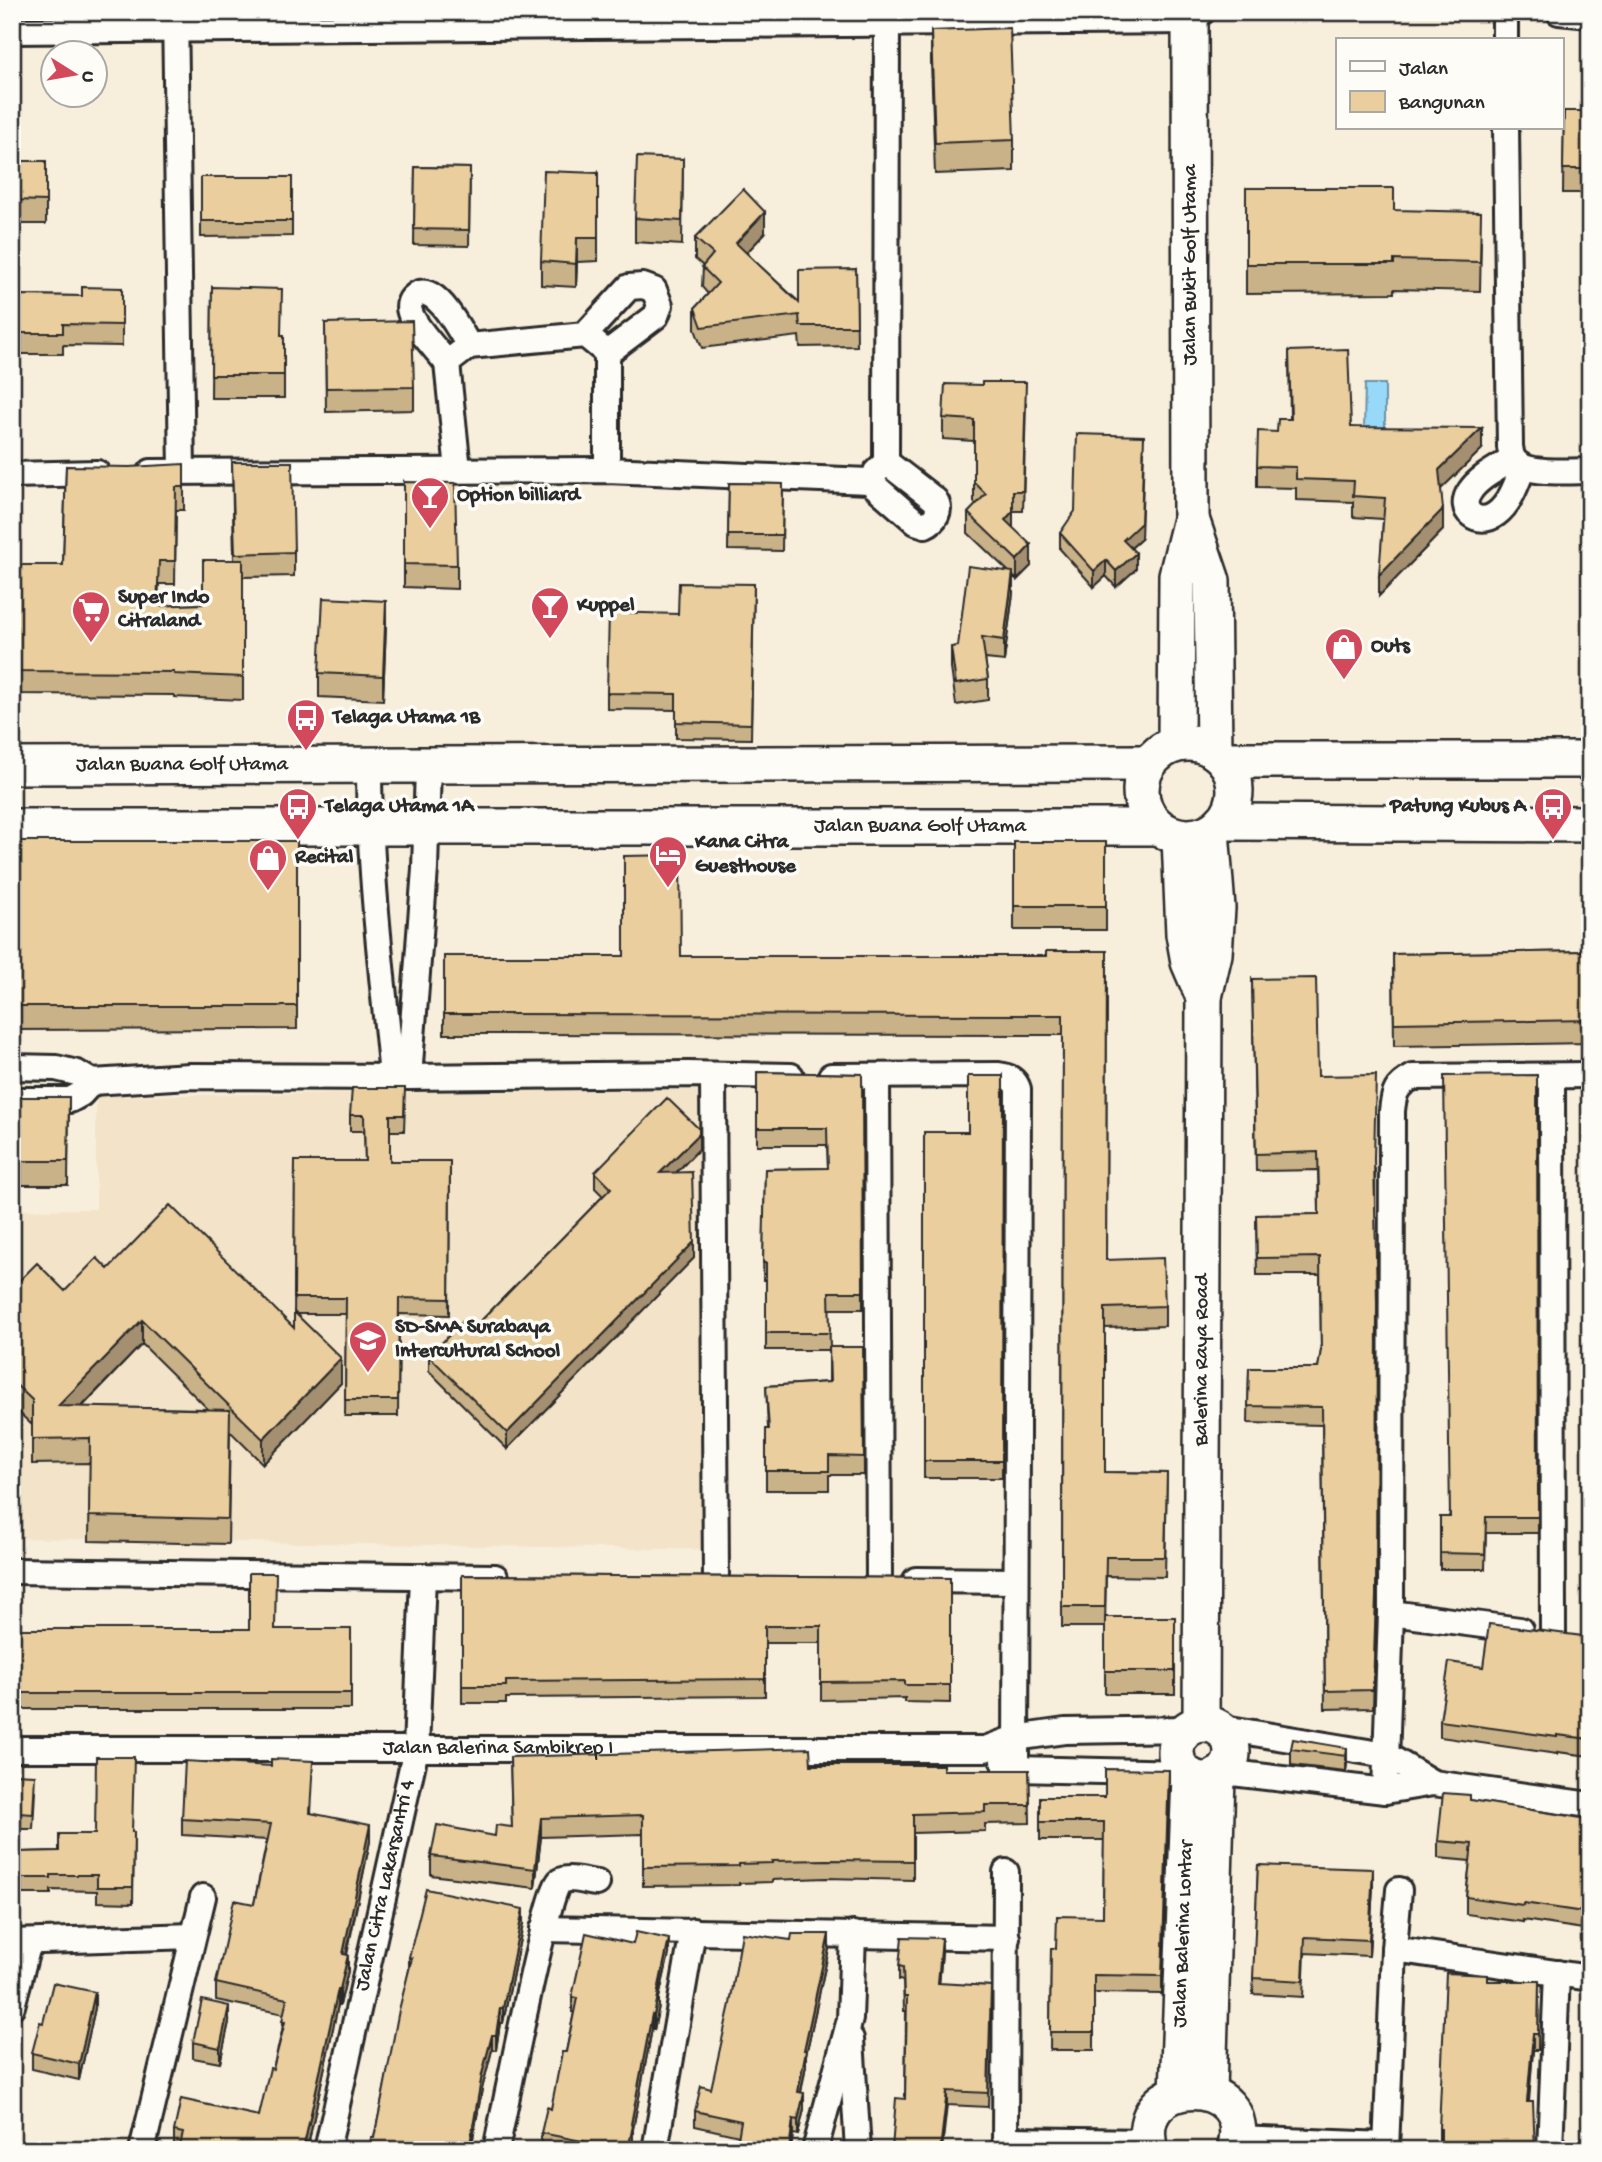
<svg xmlns="http://www.w3.org/2000/svg" width="1602" height="2162" viewBox="0 0 1602 2162" font-family="'Gochi Hand',sans-serif">
<rect width="100%" height="100%" fill="#f7eedc"/>
<filter id="ink" filterUnits="userSpaceOnUse"><feTurbulence type="fractalNoise" baseFrequency=".0143" numOctaves="2"/><feDisplacementMap in="SourceGraphic" scale="14" xChannelSelector="R" yChannelSelector="G"/><feConvolveMatrix kernelMatrix="1 2 1 2 8 2 1 2 1" color-interpolation-filters="sRGB"/></filter>
<g filter="url(#ink)">
<path fill="#f3e4c9" d="M721 1089 726 1550 12 1538V1210L96 1209V1096Z"/>
<path fill="#98d8f9" stroke="#6c93a7" stroke-width="2" d="M1365 384H1385V430H1364Z"/>
<g fill="none" stroke-linecap="round" stroke-linejoin="round">
<defs>
<g id="street">
<path d="M175 12 182 471"/>
<path d="M1505 12V40"/>
<path d="M1559 12 1590 15"/>
<path d="M12 31 1191 21 1202 12"/>
<path d="M1506 128 1510 447C1511 451 1511 455 1513 458 1523 476 1571 471 1590 471"/>
<path d="M585 335 629 287 643 286 654 290 660 305 656 316 607 353"/>
<path d="M447 363C437 350 417 330 411 315 408 308 408 301 415 296 434 279 461 333 469 346"/>
<path d="M1513 459C1499 468 1479 477 1470 491 1456 511 1479 527 1496 514 1510 504 1517 483 1523 467"/>
<path d="M458 470 447 363 469 346 585 335 607 353V470"/>
<path d="M151 472 607 470 869 481 916 522 925 525C935 521 942 510 935 500L886 462"/>
<path d="M876 472 886 462 887 12"/>
<path d="M12 475 97 473"/>
<path d="M369 766C369 870 382 972 392 1076"/>
<path d="M12 1067 56 1068 77 1073 92 1082 190 1076 409 1077 688 1074 791 1076"/>
<path d="M713 1075 716 1580"/>
<path d="M831 1076 998 1075C1008 1076 1015 1079 1018 1089L1016 1769"/>
<path d="M877 1076 879 1579"/>
<path d="M1552 1076 1553 1634"/>
<path d="M409 1077 425 869 428 766"/>
<path d="M12 1100H70L81 1094 92 1082"/>
<path d="M12 1571 495 1577"/>
<path d="M916 1580 1016 1581"/>
<path d="M1391 1613 1520 1630"/>
<path d="M1218 1727 1386 1755 1433 1783"/>
<path id="s1" d="M12 1749H985L1015 1738 1065 1731 1187 1729"/>
<path d="M1003 1761 1016 1769 1186 1773"/>
<path d="M1224 1772 1385 1791 1433 1783 1590 1805"/>
<path d="M1385 1791 1391 1613 1392 1111C1394 1092 1396 1086 1413 1077L1590 1075"/>
<path d="M543 1929 1007 1938"/>
<path d="M12 1942 193 1936"/>
<path d="M1394 1949 1590 1978"/>
<path d="M12 2006 29 1942"/>
<path d="M851 2039 858 2150"/>
<path d="M1238 2139 1386 2145"/>
<path d="M1005 2140 1148 2142"/>
<path d="M142 2150 203 1897"/>
<path id="s2" d="M327 2150 416 1749 423 1576"/>
<path d="M496 2150C503 2118 547 1889 560 1881 569 1876 587 1882 597 1883"/>
<path d="M655 2150 693 1931"/>
<path d="M815 2150 850 2019 853 1934"/>
<path d="M1005 2150 1006 1872"/>
<path d="M1386 2150 1394 1949 1399 1890"/>
<path d="M1550 2150 1557 1973"/>
</g>
<g id="secondary">
<path d="M1191 519 1212 581 1214 751"/>
<circle cx="1188" cy="790" r="47"/>
<path d="M1176 744 1177 575 1191 519 1190 12"/>
<path d="M1224 760H1590"/>
<path id="s3" d="M12 766 1149 763"/>
<path d="M1222 822 1590 824"/>
<path id="s4" d="M12 827H1158"/>
<path d="M1180 837 1184 934 1189 962 1204 997"/>
<path id="s5" d="M1201 1724 1204 997 1214 954 1217 908 1211 831"/>
<circle cx="1204" cy="1752" r="28"/>
<path id="s6" d="M1178 2092 1190 1776"/>
<path d="M1208 2092 1217 1776"/>
<path d="M1150 2150C1128 2072 1258 2072 1235 2150"/>
</g>
</defs>
<use href="#street" stroke="#2b2b2b" stroke-width="30"/>
<use href="#secondary" stroke="#2b2b2b" stroke-width="40"/>
<use href="#street" stroke="#fdfcf7" stroke-width="24"/>
<use href="#secondary" stroke="#fdfcf7" stroke-width="35"/>
</g>
<path fill="#c9b188" stroke="#2b2b2b" stroke-width="2" fill-rule="evenodd" d="M931 31 1014 140V171L935 174 931 62Z
M1564 111H1590V193H1563Z
M683 159 682 245 635 242V218Z
M12 161H46V224H12Z
M415 167 470 168 469 246 414 245Z
M598 173V261L577 262 576 287 541 285V261Z
M201 177H292V236L201 237Z
M1246 188 1394 210 1481 241 1480 291 1394 289V293L1246 294Z
M765 233 746 253 799 302 856 269 857 346 800 347 799 336 702 348 695 329V308L708 294 702 287 703 266 695 259V238Z
M212 287 282 335H284V398H211Z
M122 288V346L63 345V354H12V295L82 296Z
M325 323 414 387V410L326 412Z
M1289 351 1351 427 1482 449 1441 489 1443 530 1379 596 1383 519 1353 517V502L1296 500V488L1257 487V466L1277 432 1290 419Z
M1026 403 1023 511H1013V528L1031 566 1017 580 1013 576V593L1004 661 985 659 988 679V700L956 705 951 668V647L958 646 1008 571 968 533V513L976 505 974 502V441L943 439V418Z
M232 462 294 552V576L243 577V700L174 697V695L12 694V565H63L66 466 184 487V510H176L175 584H159L158 606 203 604 234 560Z
M404 482 457 565V589L404 587Z
M729 483 783 484 782 551 728 550Z
M1060 533 1141 539 1131 548 1136 569 1116 587 1106 576 1094 587 1060 549Z
M754 584 751 739 676 738V710L607 709V693L678 614Z
M1587 599H1590V688H1586Z
M386 625 383 700 319 697V673Z
M12 841H297V1029L12 1030Z
M1014 842H1106V930H1014Z
M1107 951 1106 1260 1165 1306V1326L1105 1328V1472L1167 1473 1165 1577 1106 1576 1105 1627H1062L1063 1035 444 1034V956H1046Z
M1590 951V1043L1394 1046 1393 954Z
M1252 979 1318 1076 1375 1169 1376 1613 1373 1708 1325 1709 1322 1425 1248 1423 1249 1368H1318L1321 1351 1320 1275H1257L1256 1215 1319 1214 1318 1170 1256 1171Z
M757 1072 862 1074 863 1309H829L830 1347H863L864 1475H829V1490H766V1429H768L766 1386 829 1382V1350H766V1280H763L765 1169 828 1168 827 1145H757Z
M1537 1075 1538 1533H1486L1485 1569H1440V1517H1449Z
M1003 1076 1002 1478H924V1132H968Z
M12 1097H69L68 1185H12Z
M405 1104 404 1131H390V1161H450L449 1315 399 1314 398 1416H345L346 1314H296L341 1383 263 1464 230 1431 228 1544 89 1541 90 1463 32 1464V1425L12 1406V1288L65 1291 108 1269 294 1328 295 1161H365L364 1131H350V1115ZM142 1344 208 1409 82 1407Z
M699 1149 676 1173 694 1258 507 1449 429 1371V1356L472 1330 603 1196 595 1188V1172Z
M462 1575 950 1578V1703L905 1702V1698L821 1700V1643H765V1696L506 1698V1703H462Z
M1105 1617H1175V1694H1105Z
M12 1629H351V1709H12Z
M1590 1637V1756L1557 1752V1754L1440 1737V1721L1483 1667Z
M1347 1748V1764L1346 1771 1291 1765V1749Z
M510 1757 943 1770H1029L1030 1823 985 1824V1831L913 1833V1880L826 1878 772 1880V1882L739 1883V1885L643 1886V1834L541 1837 535 1888 431 1875V1856L495 1836 512 1827Z
M12 1774 35 1791 33 1829H19V1852L59 1851 95 1834 134 1832 133 1903 97 1902V1891L51 1890V1894H20V1897H12Z
M313 1777 311 1813 370 1841 347 1955 348 1971 340 2005H338L307 2150 180 2149 174 2148V2131L259 2116 273 2069 282 2031 284 2014 216 2000V1983L254 1904 267 1840 182 1835V1819Z
M1169 1788 1162 1994 1094 1993V2050H1050L1051 1948H1056L1103 1917 1104 1840H1040V1797H1105Z
M1470 1800 1588 1819 1590 1809V1930L1523 1920V1922L1466 1914V1897L1470 1861 1438 1858V1841Z
M1258 1865 1373 1885 1369 1956 1305 1953 1303 1997 1253 1994Z
M523 1924 503 2023H500L496 2050H492L482 2089 472 2144 474 2150 374 2138 409 1970V1957Z
M829 1949 806 2055V2065L801 2093 804 2109 798 2135 793 2134 791 2150H737L739 2136 695 2126V2111L711 2089Z
M942 1952 939 1984 991 1986 988 2107 947 2105 905 2099 906 2011H904L903 1981 899 1980V1966Z
M669 1954 659 1998V2006L654 2030 652 2029 633 2129V2139L631 2150H549L541 2148V2133L551 2109 566 2052 574 2012H572V1997Z
M1488 1981H1539L1538 2050H1533L1529 2102 1439 2144V2129Z
M95 2008 79 2080 32 2069V2053L43 2023Z
M229 2022 220 2063 193 2058V2042Z"/>
<path fill="#a4906f" stroke="#2b2b2b" stroke-width="2" d="M765 212V233L736 264V243Z
M577 238V262L576 287V264Z
M1482 428V449L1439 491V470Z
M1144 451 1141 539 1123 555V540Z
M1443 509V530L1379 596V575Z
M1013 511V532L1005 520Z
M1031 545V566L1017 580V560Z
M1136 553V569L1116 587V571Z
M1106 560V576L1094 587V571Z
M1013 572V593L1004 661V640Z
M386 601V625L383 700V676Z
M699 1134V1149L660 1189V1173Z
M694 1242V1258L507 1449V1433Z
M142 1320V1344L58 1431V1406Z
M341 1358V1383L263 1464V1439Z
M1347 1748V1764L1346 1771V1756Z
M1169 1770V1788L1162 1994V1976Z
M541 1818V1837L535 1888V1869Z
M370 1825V1841L343 1970V1954Z
M1373 1869V1885L1369 1956V1940Z
M523 1909V1924L503 2023V2008Z
M829 1934V1949L806 2055V2065L798 2107V2092L804 2050Z
M942 1938V1952L938 1998V1983Z
M669 1939V1954L659 1998V2006L654 2030V2015Z
M348 1955V1971L340 2005V1989Z
M338 1989V2005L307 2150H303Z
M95 1992V2008L79 2080V2064Z
M229 2006V2022L220 2063V2048Z
M500 2008V2023L496 2050V2035Z
M652 2014V2029L633 2129V2139L631 2150H628L631 2124Z
M1533 2034V2050L1527 2117V2102Z
M492 2035V2050L482 2089 471 2150 470 2144 482 2074Z
M947 2091V2105L942 2150H940Z
M804 2093V2109L798 2135V2120Z
M793 2119V2134L791 2150H789Z"/>
<path fill="#eace9e" stroke="#2b2b2b" stroke-width="2" d="M1010 28 1014 140 935 143 931 31Z
M1564 111H1590V169H1563Z
M637 157 683 159 682 221 635 218Z
M12 161H46V201L12 200Z
M415 167 470 168 469 230 414 229Z
M544 171 598 173V238H577L576 264 541 261Z
M201 177H292V221H201Z
M1246 188H1394V210L1481 212 1480 262 1394 260V264H1246Z
M743 189 765 212 736 243 799 303V270L856 269 857 326H800L799 315 702 327 695 308 718 283 702 267 713 254 695 238Z
M82 287 122 288V325L63 324V333H12V295L82 296Z
M212 287 282 289 281 335H284V375H211Z
M412 321 414 387 326 388 325 323Z
M1348 349 1351 427 1482 428 1439 470 1443 509 1379 575 1385 498 1353 496 1354 481 1296 479V467L1257 466 1258 431 1277 432 1278 419H1291L1289 351Z
M982 382H1026L1023 491H1013V511L1005 520 1031 545 1017 560 968 513 986 494 974 482V420L943 418 945 384 982 385Z
M1077 434 1144 436 1141 523 1123 540 1136 553 1116 571 1106 560 1094 571 1060 533 1075 511Z
M232 462H292L294 552 235 554Z
M184 464V487H176L175 561H159L157 606 203 604V560H243V677L174 674V672L12 671V565H63L66 466 129 467Z
M404 482 455 483 457 565 404 564Z
M729 483 783 484 782 535H728Z
M968 566 1013 572 1004 640 982 637 988 679 956 684 951 647 958 646Z
M679 583 754 584 751 724 676 722V694L607 693 609 612 678 614Z
M323 598 386 601 383 676 319 673Z
M1587 599H1590V673H1586Z
M12 841H297V1006H12Z
M1014 842H1106V906H1014Z
M680 855 681 956H1046V951H1107L1106 1260 1163 1258 1165 1306 1105 1308V1472L1167 1473 1165 1557H1106L1105 1607H1062L1063 1015 444 1014V956H624V856Z
M1590 951V1020L1394 1023 1393 954Z
M1316 978 1318 1076 1376 1075 1374 1159 1377 1303 1376 1595 1373 1690 1325 1691 1322 1407 1248 1406 1249 1368H1318L1321 1350 1320 1257 1257 1258 1256 1215 1319 1214V1191L1318 1152 1256 1154 1252 979Z
M757 1072 862 1074 863 1292H829L830 1333H766V1263H763L765 1169 828 1168 827 1128H757Z
M1537 1075 1538 1517H1486L1485 1554 1440 1553V1517H1450L1444 1076Z
M968 1076H1003L1002 1461H924V1132H968Z
M352 1088H405L404 1115H390V1161H450L449 1299 399 1298 398 1400H345L346 1298H294L295 1161H365L364 1115H350Z
M12 1097H69L68 1161H12Z
M667 1098 699 1129V1134L660 1173 692 1172 694 1242 507 1433 429 1356 463 1321 472 1330 611 1188 595 1172Z
M170 1205 294 1328V1312L341 1358 263 1439 142 1320 58 1406 230 1410 228 1519 89 1516 90 1438 32 1439V1400L12 1381V1288L37 1263 65 1291 97 1258 108 1269Z
M829 1347H863L864 1457 829 1456V1471H766V1429H769L766 1386 830 1382Z
M249 1573H276L275 1629H351V1693H12V1629H249Z
M462 1575 950 1578V1685H905V1681L821 1682V1626H765V1679L506 1681V1686H462Z
M1105 1617H1175V1671H1105Z
M1489 1624 1590 1637V1739L1557 1735V1737L1440 1721 1449 1662 1483 1667Z
M1293 1739 1347 1748 1346 1756 1291 1749Z
M810 1748 811 1765H943V1770H1029L1030 1805H985V1812L913 1814V1861L826 1860 772 1861V1863L739 1864V1866L643 1867V1815L541 1818 535 1869 431 1856 437 1825 495 1836 496 1825 512 1827 510 1757Z
M96 1757H134L132 1832H134L133 1887H97V1875H51V1878H20V1881H12V1774L35 1775 33 1814 19 1813V1852L59 1851V1834H95Z
M271 1759 313 1761 310 1813 370 1825 343 1954 348 1955 340 1989H338L303 2150H179L183 2133 174 2131 181 2099 259 2116 270 2068 273 2069 285 2022 282 2021 287 1999 216 1983 234 1900 254 1904 271 1824 182 1819 185 1761 271 1766Z
M1105 1769 1169 1770 1162 1976 1094 1975V2032H1050L1051 1948H1056L1057 1916 1103 1917 1104 1822H1040V1797H1105Z
M1443 1793 1470 1795V1800L1588 1819 1590 1809V1913L1523 1903V1905L1466 1897 1472 1844 1438 1841Z
M1258 1865 1373 1869 1369 1940 1305 1937 1303 1981 1253 1978Z
M426 1889 523 1909 503 2008H500L496 2035H492L482 2074 470 2144 474 2145 473 2150H369L371 2138H374L383 2094 399 2010 412 1958 409 1957Z
M636 1932 669 1939 658 1991H659L654 2015 652 2014 631 2124 633 2125 628 2150 541 2133 547 2107 551 2109 562 2052H566L577 1998 572 1997 586 1933 633 1944Z
M742 1933 791 1940 792 1934H829L804 2050H806L798 2092 804 2093 798 2120 793 2119 789 2150H771L737 2145 741 2121 695 2111 701 2086 711 2089 730 2004Z
M902 1937 942 1938 938 1983 991 1986 988 2093 947 2091 940 2150 892 2149 896 2098 905 2099 907 1997H904L903 1967 899 1966Z
M1446 1973 1488 1975V1981H1539L1538 2034H1533L1527 2102H1533L1535 2150H1441V2129H1439Z
M53 1983 95 1992 79 2064 32 2053 40 2022 43 2023Z
M202 2000 229 2006 220 2048 193 2042Z"/>
</g>
<defs>
<symbol id="bar-pin" viewBox="-11 -11 22 30"><path d="M0 17L-7.5 6A9.5 9.5 0 1 1 7.5 6Z" fill="#d1495b" stroke="#fdfcf7"/><path d="M-6-5H6L.8 .8V4.5H3.5V6h-7V4.5H-.8V.8Z" fill="#fff"/></symbol>
<symbol id="supermarket-pin" viewBox="-11 -11 22 30"><path d="M0 17L-7.5 6A9.5 9.5 0 1 1 7.5 6Z" fill="#d1495b" stroke="#fdfcf7"/><path d="M-6-5.5h2.5l.6 2H6L4.5 2H-2.5L-4.4-4H-6ZM-1.5 3.2a1.3 1.3 0 1 0 .1 0ZM3 3.2a1.3 1.3 0 1 0 .1 0Z" fill="#fff"/></symbol>
<symbol id="shop-pin" viewBox="-11 -11 22 30"><path d="M0 17L-7.5 6A9.5 9.5 0 1 1 7.5 6Z" fill="#d1495b" stroke="#fdfcf7"/><path d="M-5-2.5h2.3a2.7 3.5 0 0 1 5.4 0H5L5.5 6h-11ZM-1.5-2.5h3a1.5 2.3 0 0 0-3 0Z" fill="#fff"/></symbol>
<symbol id="bus-pin" viewBox="-11 -11 22 30"><path d="M0 17L-7.5 6A9.5 9.5 0 1 1 7.5 6Z" fill="#d1495b" stroke="#fdfcf7"/><path d="M-5-6H5V4H4V6H2V4H-2V6H-4V4H-5ZM-3.5-4V0h7V-4ZM-3.5 1.2v1.5H-2V1.2ZM2 1.2v1.5H3.5V1.2Z" fill="#fff"/></symbol>
<symbol id="hotel-pin" viewBox="-11 -11 22 30"><path d="M0 17L-7.5 6A9.5 9.5 0 1 1 7.5 6Z" fill="#d1495b" stroke="#fdfcf7"/><path d="M-6-4.5h1.5V1H6V5H4.5V3h-9V5H-6ZM-4 0a1.8 1.8 0 1 1 3.6 0ZM.5 0V-2.5h3Q6-2.5 6 0Z" fill="#fff"/></symbol>
<symbol id="school-pin" viewBox="-11 -11 22 30"><path d="M0 17L-7.5 6A9.5 9.5 0 1 1 7.5 6Z" fill="#d1495b" stroke="#fdfcf7"/><path d="M0-5L7-2L0 1L-7-2ZM-4 1L0 2.5L4 1V4Q0 6-4 4Z" fill="#fff"/></symbol>
</defs>
<g fill-rule="evenodd">
<use href="#bar-pin" x="408" y="474" width="44" height="60"/>
<use href="#bar-pin" x="528" y="584" width="44" height="60"/>
<use href="#supermarket-pin" x="69" y="588" width="44" height="60"/>
<use href="#shop-pin" x="1322" y="625" width="44" height="60"/>
<use href="#bus-pin" x="284" y="696" width="44" height="60"/>
<use href="#bus-pin" x="276" y="785" width="44" height="60"/>
<use href="#bus-pin" x="1531" y="785" width="44" height="60"/>
<use href="#hotel-pin" x="646" y="833" width="44" height="60"/>
<use href="#shop-pin" x="246" y="836" width="44" height="60"/>
<use href="#school-pin" x="346" y="1318" width="44" height="60"/>
</g>
<g text-anchor="middle" dominant-baseline="central" stroke-width="7" stroke-linejoin="round" paint-order="stroke">
<g font-size="21" fill="#2b2b2b" stroke="#fdfcf7">
<text transform="translate(1191 265) rotate(-90)">Jalan Bukit Golf Utama</text>
<text stroke="none"><textPath href="#s3" startOffset="170">Jalan Buana Golf Utama</textPath></text>
<text stroke="none"><textPath href="#s4" startOffset="908">Jalan Buana Golf Utama</textPath></text>
<text stroke="none"><textPath href="#s5" startOffset="364">Balerina Raya Road</textPath></text>
<text stroke="none"><textPath href="#s1" startOffset="486">Jalan Balerina Sambikrep I</textPath></text>
<text stroke="none"><textPath href="#s2" startOffset="271">Jalan Citra Lakarsantri 4</textPath></text>
<text stroke="none"><textPath href="#s6" startOffset="158">Jalan Balerina Lontar</textPath></text>
</g>
<g font-size="21" font-weight="bold" fill="#2b2b2b" stroke="#fdfcf7" text-anchor="start">
<text x="457" y="496">Option billiard</text>
<text x="118" y="598">Super Indo<tspan x="118" dy="24">Citraland</tspan></text>
<text x="577" y="606">Kuppel</text>
<text x="1371" y="647">Outs</text>
<text x="333" y="718">Telaga Utama 1B</text>
<text x="325" y="807">Telaga Utama 1A</text>
<text x="1526" y="807" text-anchor="end">Patung Kubus A</text>
<text x="695" y="843">Kana Citra<tspan x="695" dy="24">Guesthouse</tspan></text>
<text x="295" y="858">Recital</text>
<text x="395" y="1328">SD-SMA Surabaya<tspan x="395" dy="24">Intercultural School</tspan></text>
</g>
</g>
<rect width="1602" height="2162" fill="none" stroke="#fdfcf7" stroke-width="42"/>
<rect x="21" y="21" width="1560" height="2120" fill="none" stroke="#2b2b2b" stroke-width="2.5" filter="url(#ink)"/>
<rect x="1336" y="38" width="228" height="91" fill="#fdfcf7" stroke="#a9a8a5" stroke-width="2"/>
<rect x="1350" y="61" width="35" height="10" fill="#fdfcf7" stroke="#a9a8a5" stroke-width="2"/>
<text x="1399" y="74" font-size="21" fill="#2b2b2b">Jalan</text>
<rect x="1350" y="91" width="35" height="21" fill="#eace9e" stroke="#a9a8a5" stroke-width="2"/>
<text x="1399" y="108" font-size="21" fill="#2b2b2b">Bangunan</text>
<g transform="translate(74 74) rotate(101)"><circle r="33" fill="#fdfcf7" stroke="#a9a8a5" stroke-width="2"/>
<path d="M0-5L12 26L0 18L-12 26Z" fill="#d1495b"/>
<text y="-10" font-size="19" font-weight="bold" text-anchor="middle" fill="#2b2b2b">U</text>
</g>
</svg>
